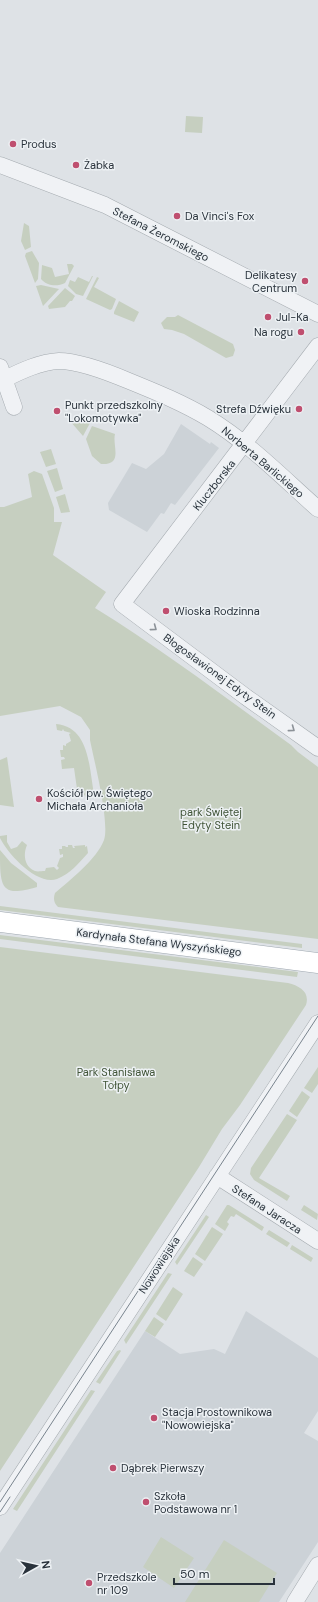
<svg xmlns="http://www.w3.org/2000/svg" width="318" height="1602" viewBox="0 0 318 1602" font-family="'DM Sans',sans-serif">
<rect width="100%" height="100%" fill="#dee2e6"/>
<path fill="#ccd2d7" d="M181 424 210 444 211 442 219 448 175 505 171 503 164 514 161 513 147 532 109 510 108 503 132 463 146 469 164 454Z
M246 1311 318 1358V1411L304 1433 318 1441V1542L279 1602H0V1553L145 1331 180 1354 214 1349 225 1354Z"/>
<path fill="#c6cfc0" d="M186 116 203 117 202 133 185 132Z
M24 223 29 226 31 247 25 250 21 241Z
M32 251 39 263 38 279 35 283 25 256 26 253Z
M67 264H72L74 266 65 283C57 287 47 286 41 279L42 265 52 268 55 277 69 274Z
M92 276H93L83 296 76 294 68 286 70 280 75 282 78 277 89 282Z
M97 277 99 278 94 287 116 299 112 309 110 310 86 299Z
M41 285 59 289 43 306 36 286Z
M65 288 75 296 72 301H70L65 307 49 309 48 306Z
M119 301 139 312 134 322 114 314V312Z
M178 315 233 344 235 350 233 356 226 358 184 334 172 330 164 329 161 323 167 317H175Z
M77 420 90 423 83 436 70 421Z
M92 426 115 434C112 446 124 465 101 464L92 456 86 439Z
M51 449 56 464 46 467 40 452Z
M57 468 63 489 55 492 47 471Z
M34 471 42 474 54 508V522H62L53 555 106 592 95 608C163 650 226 698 291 745L298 752 318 767V939L58 907C54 903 53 899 55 893 70 880 97 859 104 840 110 823 94 760 90 740V730L81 717 60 706 0 716V507H4L32 497 28 474Z
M65 494 70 512 61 513 56 497Z
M56 724C90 727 89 768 94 794L90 799H87L83 793 77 789 74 768 62 769 61 760 65 759 64 757H61L60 750H63V745L66 746V744L71 741 69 734 71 733 64 731 63 729 62 731 57 730Z
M7 757 14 807 0 805V760Z
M7 835V842L11 849 17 847 22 841 27 845C23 854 24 867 35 871 38 872 41 871 45 871L46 868 54 867 57 870 59 868 57 866 60 858 63 857V854L60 855 59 849H62V846H65L66 847H68V845H72L73 848H75L74 846 85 845V847L87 846 88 853C79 863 70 874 57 879 37 886 8 854 0 838V836Z
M0 850 11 863 37 883V887C0 898 0 887 0 850Z
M0 906 302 944V948L0 910Z
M0 935 298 972 297 977 0 939Z
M0 947 288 983C300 986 310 992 306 1005L240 1105 222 1129 199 1167 0 1471Z
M318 1067V1084L312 1093 304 1088Z
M302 1091 310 1097 297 1117 289 1111Z
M287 1114 297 1120 259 1178 290 1196 287 1201 254 1180 250 1174 251 1168Z
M227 1205H229L264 1227 262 1231 236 1214 234 1217 231 1216 227 1222 229 1224 225 1231 215 1224Z
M304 1205 318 1214 317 1220 301 1210Z
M206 1215 209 1217 177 1265 175 1262Z
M212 1227 223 1234 205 1261 195 1254Z
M269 1230 290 1243 287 1247 266 1234Z
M292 1245 313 1258 311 1262 290 1249Z
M193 1257 203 1264 194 1277 184 1271Z
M168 1273 172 1274 126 1344 124 1340Z
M173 1287 183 1294 166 1321 156 1314Z
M154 1317 164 1324 155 1337 145 1331Z
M120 1350 121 1351 100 1384 96 1382 117 1351Z
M91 1390 95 1391 17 1511 13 1509Z
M161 1537 194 1558 174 1588 143 1567Z
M224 1540 277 1573 259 1602H185Z"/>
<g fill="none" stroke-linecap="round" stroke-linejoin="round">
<defs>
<path id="minor" d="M0 165 105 205 318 314
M318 346 122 604 246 697 318 748
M0 367 14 407
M5 379C21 371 40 362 59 361 79 361 110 373 129 381 156 392 183 403 208 418 249 443 283 478 318 509
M217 1176 318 1241
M0 1507 318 1023
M295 1602 318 1565"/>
<path id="major" d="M0 922 318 963"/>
</defs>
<use href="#minor" stroke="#a4aaaf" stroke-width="17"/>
<use href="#major" stroke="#9fa8b0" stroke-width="21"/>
<use href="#minor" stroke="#f0f2f5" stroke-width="16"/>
<use href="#major" stroke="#fff" stroke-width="20"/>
<path stroke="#79848e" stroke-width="1" d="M0 1502 318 1016
M0 1512 10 1497"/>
</g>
<defs><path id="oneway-chevron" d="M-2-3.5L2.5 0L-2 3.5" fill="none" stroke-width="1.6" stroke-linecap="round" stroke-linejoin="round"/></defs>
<g stroke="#8c9298">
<use href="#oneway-chevron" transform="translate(154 628) rotate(37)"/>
<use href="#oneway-chevron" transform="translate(292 729) rotate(36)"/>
</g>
<g fill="#bf4f6f" stroke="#edf1f4" stroke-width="1.5">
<circle cx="13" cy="144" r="4"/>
<circle cx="76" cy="165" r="4"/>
<circle cx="177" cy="216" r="4"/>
<circle cx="305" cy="281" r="4"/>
<circle cx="268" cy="317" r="4"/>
<circle cx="301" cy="332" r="4"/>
<circle cx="299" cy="409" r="4"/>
<circle cx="57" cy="411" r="4"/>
<circle cx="166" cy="611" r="4"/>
<circle cx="39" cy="799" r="4"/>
<circle cx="154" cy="1418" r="4"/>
<circle cx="113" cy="1468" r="4"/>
<circle cx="146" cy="1502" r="4"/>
<circle cx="89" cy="1583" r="4"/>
</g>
<g text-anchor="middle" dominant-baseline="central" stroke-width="3" stroke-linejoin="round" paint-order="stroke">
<g font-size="11" fill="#29323b" stroke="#edf1f4" text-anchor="start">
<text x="21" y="144">Produs</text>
<text x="84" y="165">Żabka</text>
<text x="185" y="216">Da Vinci's Fox</text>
<text x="297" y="275" text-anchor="end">Delikatesy<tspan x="297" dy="13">Centrum</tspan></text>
<text x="276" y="317">Jul-Ka</text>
<text x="293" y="332" text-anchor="end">Na rogu</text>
<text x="65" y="405">Punkt przedszkolny<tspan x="65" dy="13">"Lokomotywka"</tspan></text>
<text x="291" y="409" text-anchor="end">Strefa Dźwięku</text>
<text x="174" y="611">Wioska Rodzinna</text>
<text x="47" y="793">Kościół pw. Świętego<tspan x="47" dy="13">Michała Archanioła</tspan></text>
<text x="162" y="1412">Stacja Prostownikowa<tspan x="162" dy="13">"Nowowiejska"</tspan></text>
<text x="121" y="1468">Dąbrek Pierwszy</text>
<text x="154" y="1496">Szkoła<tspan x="154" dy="13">Podstawowa nr 1</tspan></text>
<text x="97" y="1577">Przedszkole<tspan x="97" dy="13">nr 109</tspan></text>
</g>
<g font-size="11" fill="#29323b" stroke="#edf1f4">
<text transform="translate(161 234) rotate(27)">Stefana Żeromskiego</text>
<text transform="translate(263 462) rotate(40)">Norberta Barlickiego</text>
<text transform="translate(214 485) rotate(-52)">Kluczborska</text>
<text transform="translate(220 676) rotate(36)">Błogosławionej Edyty Stein</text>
<text transform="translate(159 942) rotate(7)">Kardynała Stefana Wyszyńskiego</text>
<text transform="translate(267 1209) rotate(33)">Stefana Jaracza</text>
<text transform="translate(159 1265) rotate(-57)">Nowowiejska</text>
</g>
<g font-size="11" fill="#415538" stroke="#edf1f4">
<text x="211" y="812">park Świętej<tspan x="211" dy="13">Edyty Stein</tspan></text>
<text x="116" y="1072">Park Stanisława<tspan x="116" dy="13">Tołpy</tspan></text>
</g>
</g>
<g transform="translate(36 1566) rotate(82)" stroke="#edf1f4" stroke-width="3" paint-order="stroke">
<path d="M0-3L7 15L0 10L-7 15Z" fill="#29323b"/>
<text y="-6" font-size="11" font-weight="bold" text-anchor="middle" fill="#29323b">N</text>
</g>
<path d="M174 1578v6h100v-6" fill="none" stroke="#29323b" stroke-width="2"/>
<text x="180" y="1578" font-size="12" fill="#29323b" stroke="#edf1f4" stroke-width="3" paint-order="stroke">50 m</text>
</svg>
